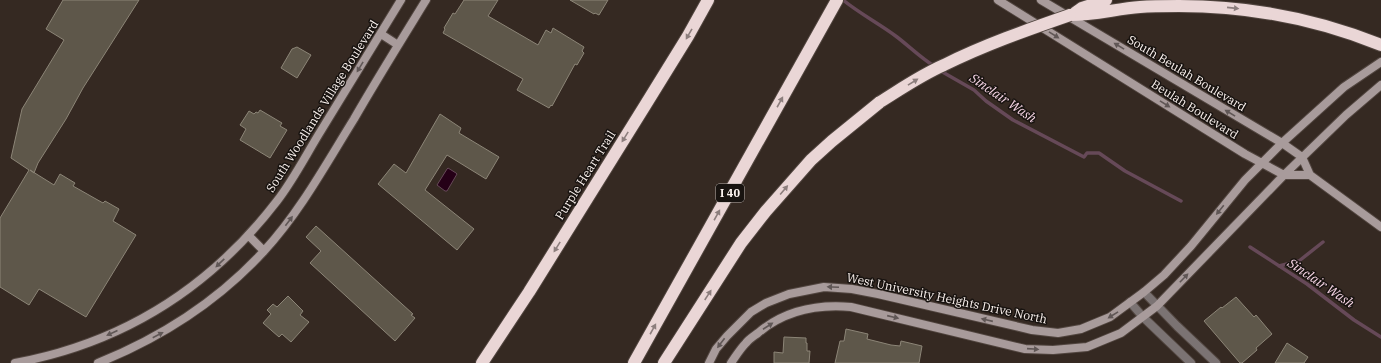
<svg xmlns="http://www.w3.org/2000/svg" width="1381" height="363" viewBox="0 0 1381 363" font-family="'IBM Plex Serif',serif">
<rect width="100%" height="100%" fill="#352922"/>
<path fill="#250017" stroke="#664958" d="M448 168 456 173 457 174 447 191H445L437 185 447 169Z"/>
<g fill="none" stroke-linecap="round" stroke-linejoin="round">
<path stroke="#664958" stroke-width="3.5" d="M843 0C860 14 880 24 897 37 910 47 921 58 934 66
M939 70 974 90 986 101 1013 120 1084 157 1087 153H1099L1125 171 1181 201
M1250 247 1307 284 1354 320 1381 337
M1279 266 1299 261 1323 242"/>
</g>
<path fill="#5e574a" stroke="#8c8577" d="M63 0H139L83 88 66 119 38 163 34 173 30 170 54 185 60 174 75 183 73 186 103 203 105 201 119 209 113 221 136 235 86 317 39 289 29 305 0 287V218L29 170 11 158 22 109 64 40 46 29Z
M464 0H498L488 16 538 45 546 30 551 33 553 28 584 47 582 51 584 53 577 65 575 64 552 106 551 105 549 108 517 90 523 79 443 33 445 29 444 28 453 13 455 14Z
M570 0H608L599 15 595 13 594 14Z
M297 47 311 55 297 78 281 68 292 49Z
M260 110 282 123 280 126 287 130 270 158 240 140 246 129 240 125 249 111 254 114 256 112 258 113Z
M440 114 461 128 459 133 499 157 486 179 447 155 425 190 474 229 457 250 378 184 394 164 406 173Z
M316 226 413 314 411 315 415 318 395 341 310 263 321 251 306 237Z
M288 296 303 311 300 315 309 322 291 342 282 334 279 337 263 323 271 314 267 310 273 304 277 307Z
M1236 297 1254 317 1256 315 1272 334 1256 348 1257 350 1242 363H1240L1204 321 1221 307 1222 308Z
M846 329 868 334 867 339 891 345 900 346 901 341 922 346 919 363H835L840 341H844Z
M784 337 806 338V343H807V351H810L809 363H774V352L783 353Z
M1287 343 1308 357 1304 363H1275Z"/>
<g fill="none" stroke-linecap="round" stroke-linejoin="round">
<defs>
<path id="street" d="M1144 292 1177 326 1216 363
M1130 302 1143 317 1191 363"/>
<path id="secondary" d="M998 0 1245 154 1284 175H1310L1381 227
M1041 0 1282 143 1302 157 1310 175
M381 34 398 45
M248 235 264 251
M15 363C123 343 210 288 277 201 294 179 307 153 322 129 348 86 375 43 401 0
M98 363C160 338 218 301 264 251 300 212 326 164 354 119 377 79 402 39 426 0
M709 363 716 349 727 336 751 312 766 303 789 294 824 287 852 289 878 294 1032 330 1058 333 1081 329 1110 317 1144 292 1164 275 1191 246 1245 180 1282 143 1344 87 1381 62
M731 363C736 356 740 349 746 343 749 339 754 336 758 333 784 311 817 304 851 307L1025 349 1053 350 1087 347 1121 333 1157 306 1284 175 1346 115 1381 85"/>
<path id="highway" d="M1075 13 1082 8 1106 0
M1070 15C1094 15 1116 9 1140 7 1152 6 1166 6 1179 6 1249 6 1317 19 1381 45
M482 363 529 292 646 104 688 36 708 0
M634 363 837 0
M664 363 741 243 766 211 811 160 832 141 880 102"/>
</defs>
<use href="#street" stroke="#51453f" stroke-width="10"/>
<use href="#secondary" stroke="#51453f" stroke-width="10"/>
<use href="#highway" stroke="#51453f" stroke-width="14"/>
<use href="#street" stroke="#7b7373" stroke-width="8"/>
<use href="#secondary" stroke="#a89b9b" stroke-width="8"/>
<use href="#highway" stroke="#ead6d6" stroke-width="12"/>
<defs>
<path id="highway-bridge" d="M880 102C901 89 921 75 944 65 984 45 1027 30 1070 15"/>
</defs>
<use href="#highway-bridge" stroke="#51453f" stroke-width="14" stroke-linecap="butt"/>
<use href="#highway-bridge" stroke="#ead6d6" stroke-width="12"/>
</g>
<defs><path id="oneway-solid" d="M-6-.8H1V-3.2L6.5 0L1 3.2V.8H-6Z"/></defs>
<g fill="#8c7e7d">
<use href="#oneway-solid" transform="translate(1233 8) rotate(6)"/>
<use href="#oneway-solid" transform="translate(689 34) rotate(120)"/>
<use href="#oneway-solid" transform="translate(913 82) rotate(-32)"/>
<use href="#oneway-solid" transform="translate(780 102) rotate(-61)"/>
<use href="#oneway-solid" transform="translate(625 137) rotate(122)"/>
<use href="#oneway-solid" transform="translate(784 190) rotate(-50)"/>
<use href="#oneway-solid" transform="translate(717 215) rotate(-61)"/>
<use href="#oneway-solid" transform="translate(557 247) rotate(122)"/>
<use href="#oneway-solid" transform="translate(708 295) rotate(-57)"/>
<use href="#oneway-solid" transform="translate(653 329) rotate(-61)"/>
</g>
<g fill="#605756">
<use href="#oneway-solid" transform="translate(1054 35) rotate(32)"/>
<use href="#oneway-solid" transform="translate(1119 46) rotate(-149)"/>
<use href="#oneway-solid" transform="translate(360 67) rotate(121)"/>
<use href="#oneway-solid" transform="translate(1165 104) rotate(32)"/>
<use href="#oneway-solid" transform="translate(1230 113) rotate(-149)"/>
<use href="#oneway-solid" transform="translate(1220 210) rotate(129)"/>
<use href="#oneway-solid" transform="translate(289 221) rotate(-53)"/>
<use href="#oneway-solid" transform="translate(220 263) rotate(136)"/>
<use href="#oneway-solid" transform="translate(1184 278) rotate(-46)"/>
<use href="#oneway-solid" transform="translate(833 287) rotate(-178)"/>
<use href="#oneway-solid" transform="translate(1113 315) rotate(148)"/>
<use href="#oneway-solid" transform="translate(893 317) rotate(13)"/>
<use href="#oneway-solid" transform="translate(987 320) rotate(-167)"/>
<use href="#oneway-solid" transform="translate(768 326) rotate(-33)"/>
<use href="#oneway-solid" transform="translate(112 333) rotate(156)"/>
<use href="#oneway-solid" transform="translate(158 335) rotate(-28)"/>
<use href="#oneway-solid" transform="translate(721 343) rotate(127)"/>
<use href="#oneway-solid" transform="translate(1033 349) rotate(4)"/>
</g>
<g text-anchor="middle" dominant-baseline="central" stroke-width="3" stroke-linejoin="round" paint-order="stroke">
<rect fill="#181310" stroke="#b8b0ac" stroke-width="1" x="716" y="184" width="28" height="18" rx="3"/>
<g font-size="11" font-weight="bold" fill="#fcf3ef">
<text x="730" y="193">I 40</text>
</g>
<g font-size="12" fill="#fcf3ef" stroke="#181310">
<text transform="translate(1187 73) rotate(31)">South Beulah Boulevard</text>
<text transform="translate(322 106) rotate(-58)">South Woodlands Village Boulevard</text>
<text transform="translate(1195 109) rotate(32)">Beulah Boulevard</text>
<text transform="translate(585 175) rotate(-58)">Purple Heart Trail</text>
<text transform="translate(947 298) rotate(12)">West University Heights Drive North</text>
</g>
<g font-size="13" font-style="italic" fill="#f6d5e5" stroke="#181310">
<text transform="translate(1003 98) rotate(34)">Sinclair Wash</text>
<text transform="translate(1321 283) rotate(34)">Sinclair Wash</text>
</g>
</g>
</svg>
